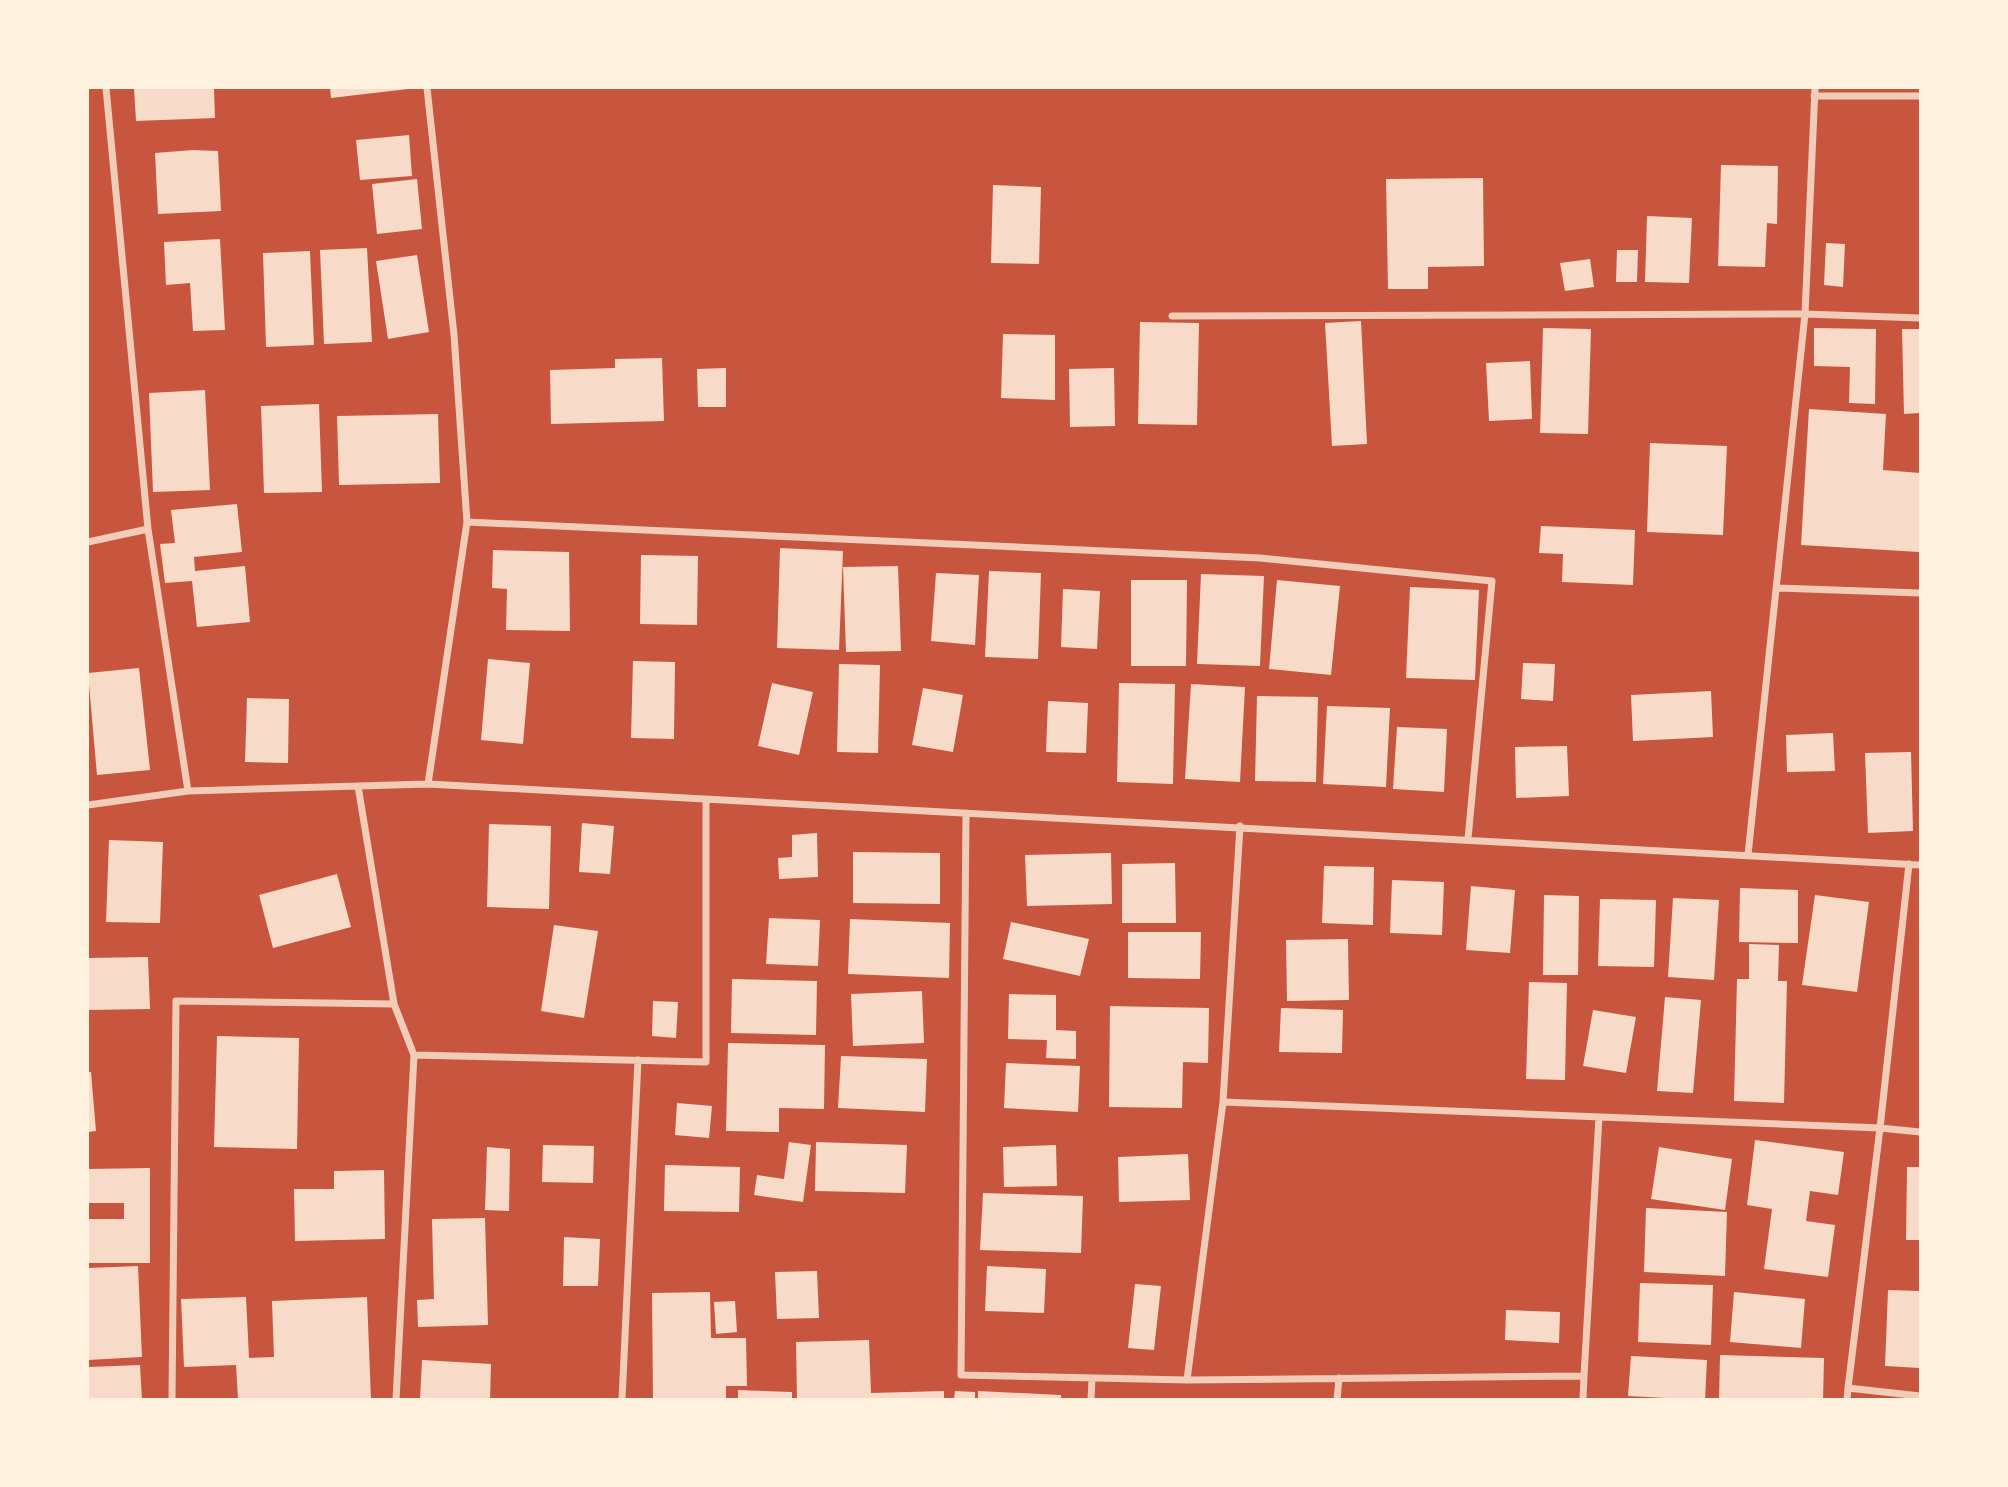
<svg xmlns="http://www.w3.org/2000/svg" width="2008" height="1487" viewBox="0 0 2008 1487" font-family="'Archivo Narrow',sans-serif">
<rect width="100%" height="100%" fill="#c8553d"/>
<path fill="#f7dbc8" d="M134 88H214L215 118 136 121Z
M330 88H408V89L331 98Z
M409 135 412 176 360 180 356 140Z
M193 150 218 151 221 211 158 214 155 153Z
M1721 165 1778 166 1777 224 1767 223 1765 267 1718 266Z
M1483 178 1484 266 1428 267V289H1388L1386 179Z
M417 179 422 229 377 234 372 184Z
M993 185 1041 187 1039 264 991 263Z
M1647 216 1692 218 1689 283 1645 282Z
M220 239 225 330 193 331 190 283 166 285 164 242Z
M1826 243 1845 244 1843 287 1824 285Z
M367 248 372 342 324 344 320 250Z
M1617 250H1638L1637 282H1616Z
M310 251 314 345 266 347 263 253Z
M417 255 429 332 388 339 376 261Z
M1590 259 1594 287 1565 291 1560 263Z
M1361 321 1367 444 1332 446 1325 323Z
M1140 322 1199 323 1197 425 1138 424Z
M1543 328 1591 329 1588 434 1540 433Z
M1814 328 1876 329 1875 404 1849 403 1850 367 1814 366Z
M1902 329H1920V413L1904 414Z
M1003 334 1055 335V400L1001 398Z
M662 358 664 421 551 424 550 370 615 368V359Z
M1530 361 1532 419 1489 421 1486 363Z
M726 368V407H698L697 369Z
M1114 368 1115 426 1070 427 1069 369Z
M205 390 210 490 153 492 149 393Z
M319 404 322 492 264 493 261 406Z
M1809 409 1886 414 1883 470 1920 473 1919 552 1801 545Z
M438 414 440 483 339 485 337 416Z
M1650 443 1727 446 1723 535 1647 532Z
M237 504 242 552 194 557 195 571 245 566 250 622 197 627 192 581 165 583 160 544 175 543 171 510Z
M1541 526 1635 530 1633 585 1562 582 1563 554 1539 553Z
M780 548 843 551 839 650 777 648Z
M493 550 569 552 570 631 506 630 507 589 492 588Z
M641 555 698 556 697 625 640 624Z
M898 566 901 651 846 652 843 567Z
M989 571 1041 573 1038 659 985 657Z
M936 573 979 575 975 645 931 641Z
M1201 574 1264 576 1260 666 1197 664Z
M1131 580H1187L1186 666H1131Z
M1277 580 1340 586 1331 675 1269 669Z
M1410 587 1479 590 1475 680 1406 678Z
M1063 589 1100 591 1097 649 1061 647Z
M488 659 530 663 523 744 481 740Z
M633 661 675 662 674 739 631 738Z
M1523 663 1555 664 1553 701 1521 699Z
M839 664 880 665 878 753 837 752Z
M139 668 150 770 97 775 88 673Z
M772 683 813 692 799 755 758 746Z
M1119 683 1175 684 1173 784 1117 782Z
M1191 684 1245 687 1240 782 1185 779Z
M923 688 963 695 953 752 912 745Z
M1711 691 1713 737 1633 741 1631 695Z
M1257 696 1318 697 1316 782 1255 781Z
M247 698 289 699 288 763 245 762Z
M1048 701 1088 703 1086 753 1046 752Z
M1327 706 1390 708 1386 787 1323 784Z
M1397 727 1447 729 1444 792 1393 789Z
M1833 733 1835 771 1787 772 1786 735Z
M1567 746 1569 796 1516 798 1515 747Z
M1911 752 1913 831 1868 833 1865 753Z
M582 823 614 826 610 874 579 872Z
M489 824 551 826 549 909 487 907Z
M817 833 818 877 779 879 778 858 792 857V835Z
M109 840 163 842 160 923 106 922Z
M853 852 940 853V904L853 903Z
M1111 853 1112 904 1027 906 1025 855Z
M1175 863 1176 923H1122V864Z
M1324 866 1374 867 1373 925 1322 923Z
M337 874 351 927 273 948 259 895Z
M1392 880 1444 882 1442 935 1390 933Z
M1471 886 1515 890 1510 953 1466 950Z
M1740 888 1798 890V943L1739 942Z
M1544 895 1579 896 1578 975H1543Z
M1815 895 1869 902 1857 992 1802 985Z
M1673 898 1719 900 1714 980 1668 977Z
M1600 899 1656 900 1654 967 1598 966Z
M769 918 820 920 818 966 766 964Z
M850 919 950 923 949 978 848 974Z
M1011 922 1089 939 1080 976 1003 959Z
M554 925 598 931 584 1018 541 1011Z
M1128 932H1201L1200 979 1128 978Z
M1348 939 1349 1000 1287 1001 1286 940Z
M1749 944 1779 945 1778 981H1787L1784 1103 1734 1101 1737 979H1749Z
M148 957 150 1009 88 1010V958Z
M732 979 817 981 816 1035 731 1033Z
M1529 982 1567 983 1565 1080 1526 1079Z
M922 991 924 1043 853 1046 851 994Z
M1009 994 1056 995V1030L1076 1031V1059L1046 1058 1047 1040 1008 1039Z
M1665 997 1701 1000 1693 1093 1657 1091Z
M653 1001 678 1002 676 1038 652 1036Z
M1110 1006 1209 1008 1208 1063 1183 1062 1182 1108 1109 1107Z
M1281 1008 1343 1010 1342 1053 1279 1052Z
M1593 1010 1636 1017 1626 1073 1583 1066Z
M217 1036 299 1038 297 1149 214 1147Z
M728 1043 825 1045 824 1109 779 1108V1132L726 1131Z
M841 1056 927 1059 925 1112 838 1108Z
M1006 1063 1080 1066 1078 1112 1004 1108Z
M88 1072H91L96 1131 88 1132Z
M677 1103 712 1106 709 1138 675 1135Z
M1755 1140 1844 1152 1838 1195 1810 1191 1806 1221 1835 1225 1828 1277 1764 1269 1772 1209 1747 1205Z
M789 1142 811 1145 803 1202 754 1195 757 1175 784 1179Z
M816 1142 907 1145 905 1193 815 1191Z
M543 1145 594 1146 593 1183 542 1182Z
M1056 1145 1057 1186 1004 1187 1003 1147Z
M487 1147 510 1149 509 1211 485 1210Z
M1659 1147 1732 1159 1725 1210 1651 1199Z
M1188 1154 1190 1200 1119 1202 1118 1157Z
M665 1165 740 1167 739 1212 664 1211Z
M1907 1167H1920V1240H1906Z
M150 1168V1263H88V1219H124V1203H88V1169Z
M384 1170 385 1239 295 1241 294 1189H334V1171Z
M983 1193 1083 1196 1081 1253 980 1250Z
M1646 1208 1727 1212 1725 1276 1644 1272Z
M485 1218 488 1325 418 1327 417 1300 434 1299 432 1219Z
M564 1237 600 1239 598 1286H563Z
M138 1266 142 1357 88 1360V1268Z
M987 1266 1046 1269 1044 1313 985 1311Z
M817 1271 819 1318 777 1319 775 1272Z
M1640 1283 1713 1285 1711 1345 1638 1342Z
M1135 1284 1161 1286 1154 1350 1128 1348Z
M1888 1290 1920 1291V1368L1885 1366Z
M710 1292 711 1338H746L747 1386H726V1400H653L652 1293Z
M1734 1292 1805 1299 1801 1348 1730 1342Z
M246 1297 249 1358 274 1357 272 1301 367 1297 371 1400 238 1399 236 1365 184 1367 181 1299Z
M735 1301 737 1332 716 1334 714 1302Z
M1506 1310 1560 1312 1559 1343 1505 1340Z
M869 1340 871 1393 944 1391V1400H797L796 1342Z
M1720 1355 1824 1358 1823 1400H1719Z
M1631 1356 1707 1360 1705 1400 1628 1396Z
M422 1360 491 1364 490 1400H420Z
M140 1365 142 1400H88V1367Z
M738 1390 792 1392V1400H738Z
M955 1391 975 1392V1400H954Z
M978 1391 1061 1395V1400H978Z"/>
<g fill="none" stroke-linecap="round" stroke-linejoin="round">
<path stroke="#f1ccb7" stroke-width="7" d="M106 88 148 529 188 791
M427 88 454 335 467 522 428 784
M1814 96H1920
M1172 316 1805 314 1920 318
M467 522 1260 558 1492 581 1468 839
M88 542 148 529
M1776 588 1920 593
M88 805 188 791 428 784 1920 865
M966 813 961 1375 1187 1380
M1748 855 1805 314 1815 88
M1909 864 1880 1128 1920 1132
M394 1004 414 1055
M1223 1102 1240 826
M1584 1376 1599 1117
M172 1400 176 1001 394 1004 358 786
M396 1400 414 1055 706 1062V800
M622 1400 638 1060
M1091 1400 1092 1378
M1337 1400 1339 1378
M1583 1400 1584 1376 1187 1380 1223 1102 1880 1128 1848 1388 1920 1396
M1847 1400 1848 1388"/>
</g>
<rect width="2008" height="1487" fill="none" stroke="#fff3e0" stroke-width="178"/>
</svg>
